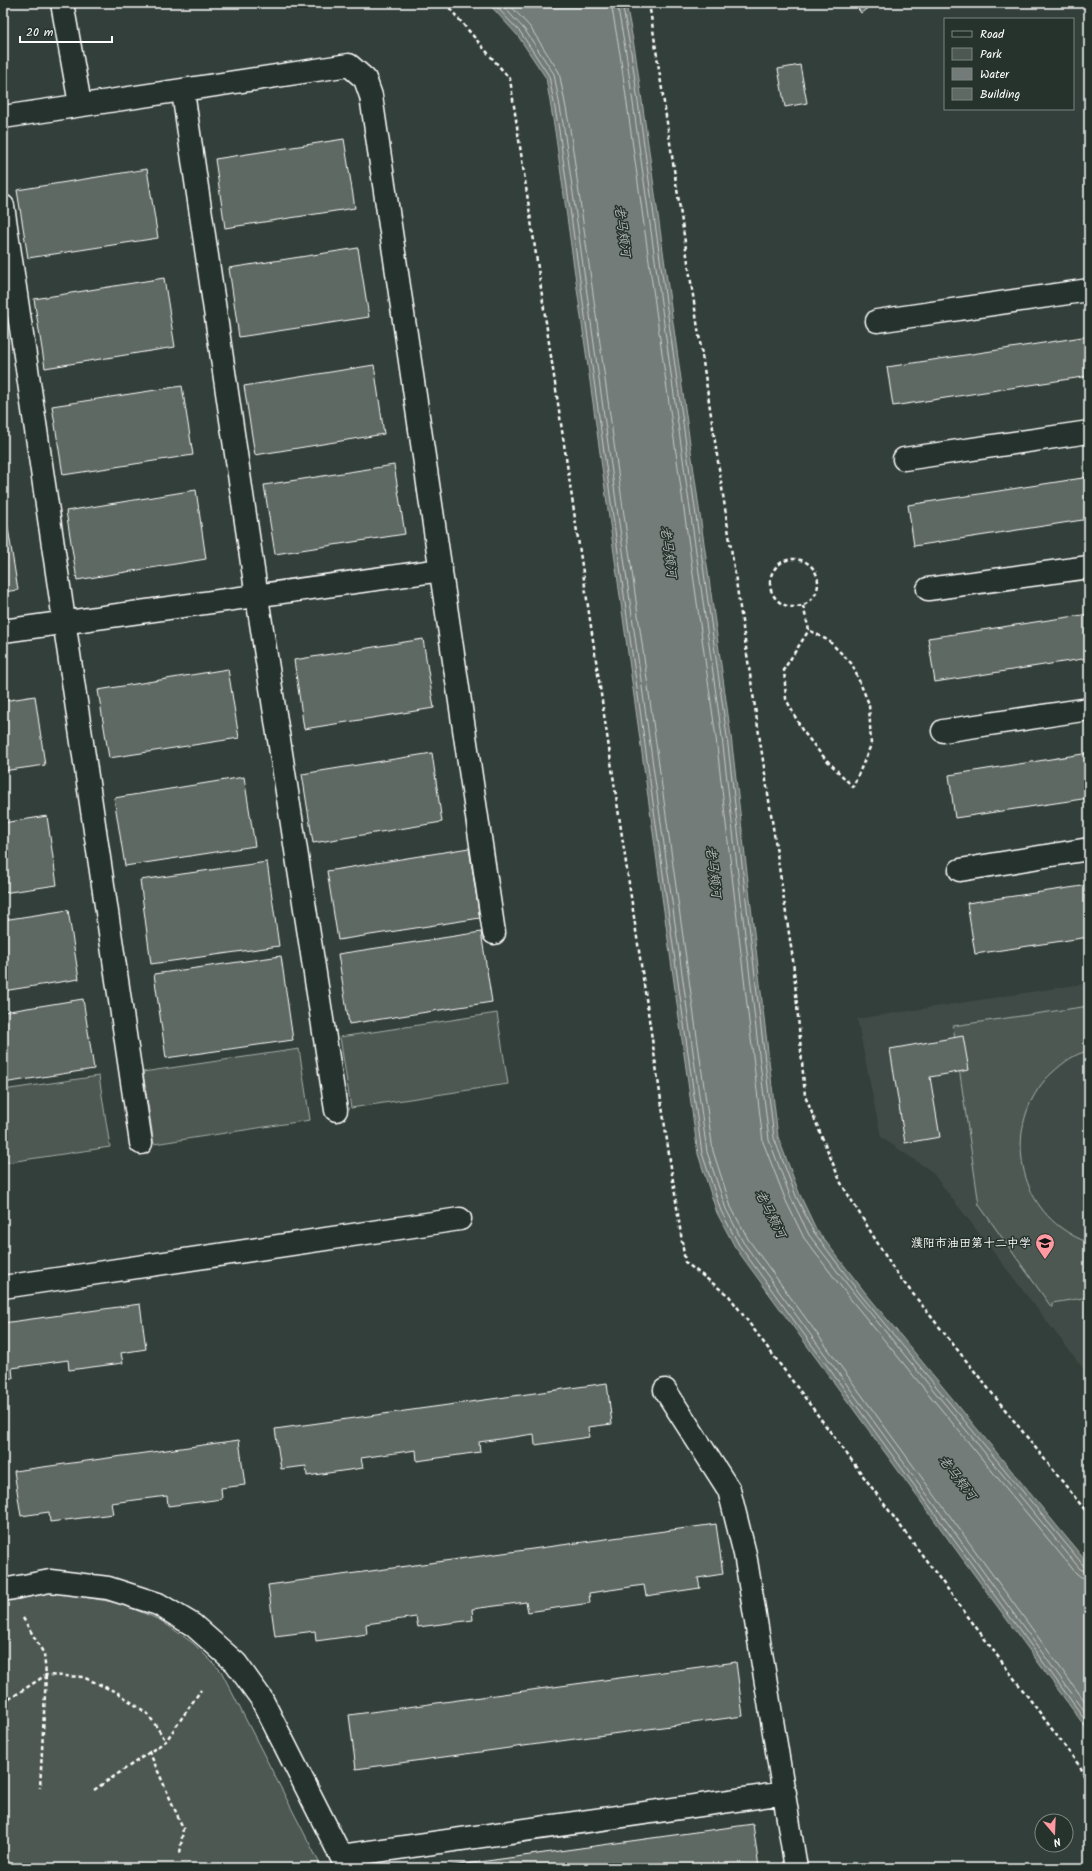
<svg xmlns="http://www.w3.org/2000/svg" width="1092" height="1871" viewBox="0 0 1092 1871" font-family="Kalam,'LXGW WenKai TC',sans-serif">
<rect width="100%" height="100%" fill="#333f3a"/>
<filter id="ink" filterUnits="userSpaceOnUse"><feTurbulence type="fractalNoise" baseFrequency=".025" numOctaves="2"/><feDisplacementMap in="SourceGraphic" scale="8" xChannelSelector="R" yChannelSelector="G"/><feConvolveMatrix kernelMatrix="1 2 1 2 8 2 1 2 1" color-interpolation-filters="sRGB"/></filter>
<g filter="url(#ink)">
<path fill="#404c47" d="M1089 983V1376L931 1171 881 1137 857 1019Z"/>
<path fill="#4d5853" stroke="#a6aca9" d="M1089 1006V1051C1075 1053 1063 1063 1053 1072 1008 1112 1011 1190 1060 1227 1069 1234 1079 1239 1089 1243V1297L1052 1303V1308L979 1205 953 1026Z
M497 1013 508 1084 351 1108 340 1037Z
M299 1049 310 1120 154 1144 143 1072Z
M99 1076 110 1147 3 1163V1090Z
M54 1592 119 1603 160 1620 193 1643 221 1671 322 1868H3V1602Z"/>
<path fill="#737b78" stroke="#abb0ae" d="M488 3H626L635 51 731 736 778 1137 800 1195 816 1229 864 1291 1089 1565V1732L735 1247 717 1213 698 1154 555 131 546 78 518 36Z"/>
<g fill="none" stroke-linecap="round" stroke-linejoin="round">
<path stroke="#c7cac9" stroke-width="1" d="M493 3 521 33 549 76 559 130 702 1153 721 1211 739 1245 1089 1725
M500 3 525 30 554 74 564 129 707 1152 726 1209 743 1242 1089 1717
M508 3 530 27 559 72 570 129 713 1151 731 1207 748 1239 1089 1707
M611 3 620 54 716 738 763 1142 786 1201 804 1238 852 1301 1076 1573 1081 1577 1089 1579
M617 3 626 53 722 737 769 1140 791 1198 809 1235 857 1297 1080 1569 1089 1573
M622 3 631 52 727 737 774 1138 796 1196 813 1231 860 1294 1084 1566 1089 1568"/>
</g>
<path fill="#5f6964" stroke="#fff" d="M854 3H874L861 13Z
M800 65 807 103 785 107 778 69Z
M344 139 355 208 225 228 215 159Z
M147 169 158 238 28 258 17 190Z
M358 248 369 317 239 337 229 268Z
M164 278 175 347 45 368 34 299Z
M1089 336V376L893 406 887 367Z
M374 365 384 434 255 455 244 386Z
M182 386 193 455 63 475 52 406Z
M394 465 405 534 275 554 264 485Z
M1089 477V519L914 546 908 505Z
M196 490 206 559 77 580 66 511Z
M3 522H7L18 590 3 592Z
M1089 614V658L935 682 928 638Z
M423 639 434 708 304 729 294 660Z
M228 669 239 738 109 758 98 690Z
M35 696 45 765 3 771V701Z
M432 753 442 822 313 843 302 774Z
M1089 753V798L955 818 949 775Z
M244 777 255 846 125 866 114 798Z
M47 816 57 885 3 893V823Z
M469 848 480 918 338 940 327 871Z
M267 862 279 946 151 964 140 880Z
M1089 885V937L975 954 967 903Z
M68 910 79 979 3 991V920Z
M481 932 492 1002 349 1024 338 954Z
M281 956 293 1040 166 1058 154 974Z
M83 999 94 1069 3 1083V1012Z
M963 1036 969 1070 930 1077 940 1137 905 1143 890 1049Z
M140 1304 146 1349 121 1353 123 1363 69 1370 68 1360 12 1368 13 1378 3 1379V1323Z
M607 1383 612 1424 588 1427 589 1437 535 1445 534 1434 479 1442 480 1452 417 1461 416 1450 361 1458 363 1468 307 1476 306 1466 281 1469 275 1429Z
M239 1440 245 1485 221 1488 222 1499 168 1506 167 1496 111 1503 113 1514 50 1522 49 1512 21 1516 14 1471Z
M716 1524 723 1574 698 1578 700 1588 646 1596 644 1585 589 1593 590 1603 528 1612 526 1602 472 1609 473 1620 418 1627 416 1617 366 1624 367 1634 316 1641 315 1631 275 1636 268 1585Z
M736 1662 743 1716 356 1769 349 1715Z
M753 1824 759 1868H451V1866Z"/>
<g fill="none" stroke-linecap="round" stroke-linejoin="round">
<defs>
<path id="minor" d="M62 3 80 104
M183 92 257 597 336 1110
M3 117 349 65 365 79 371 96 494 933
M3 206 141 1143
M877 321 1089 290
M904 459 1089 432
M928 589 1089 567
M3 631 441 570
M943 731 1089 709
M960 870 1089 849
M3 1287 460 1219
M665 1390 729 1490 745 1554 796 1868
M3 1590 50 1581 108 1588 158 1604 193 1625 236 1663 261 1698 347 1868
M341 1856 785 1793"/>
</defs>
<use href="#minor" stroke="#fff" stroke-width="25"/>
<path stroke="#fff" stroke-width="2.5" stroke-dasharray="4 3" stroke-linecap="butt" d="M445 3 510 79 685 1262 729 1296 1081 1768 1089 1787
M649 3 793 960 805 1096 841 1183 894 1270 1089 1515
M770 583a24 24 0 1 1 48 0a24 24 0 1 1-48 0Z
M803 606 809 630 784 669 786 699 802 730 821 754 853 787 871 745 869 704 852 664 829 641 809 630
M23 1618 44 1654 46 1675 40 1788
M3 1703 46 1675 83 1677 118 1693 148 1714 166 1741
M149 1751 183 1828 180 1854
M94 1790 166 1741 201 1690"/>
<use href="#minor" stroke="#26332d" stroke-width="22"/>
</g>
</g>
<defs>
<symbol id="school-pin" viewBox="-11 -11 22 30"><path d="M0 17L-7.5 6A9.5 9.5 0 1 1 7.5 6Z" fill="#ff9aa2" stroke="#26332d"/><path d="M0-5L7-2L0 1L-7-2ZM-4 1L0 2.5L4 1V4Q0 6-4 4Z" fill="#111"/></symbol>
</defs>
<g fill-rule="evenodd">
<use href="#school-pin" x="1034" y="1232" width="22" height="30"/>
</g>
<g text-anchor="middle" dominant-baseline="central" stroke-width="3" stroke-linejoin="round" paint-order="stroke">
<g font-size="12" fill="#fff" stroke="#26332d" text-anchor="end">
<text x="1031" y="1243">濮阳市油田第十二中学</text>
</g>
<g font-size="13" font-style="italic" fill="#b9bdbc" stroke="#26332d">
<text transform="translate(622 231) rotate(82)">老马颊河</text>
<text transform="translate(668 552) rotate(82)">老马颊河</text>
<text transform="translate(713 872) rotate(83)">老马颊河</text>
<text transform="translate(770 1214) rotate(63)">老马颊河</text>
<text transform="translate(957 1478) rotate(52)">老马颊河</text>
</g>
</g>
<rect width="1092" height="1871" fill="none" stroke="#26332d" stroke-width="16"/>
<rect x="8" y="8" width="1076" height="1855" fill="none" stroke="#fff" stroke-width="1.5" filter="url(#ink)"/>
<rect x="944" y="18" width="130" height="92" fill="#26332d" stroke="#7d8581"/>
<rect x="952" y="31" width="20" height="6" fill="#26332d" stroke="#7d8581"/>
<text x="980" y="38" font-size="12" fill="#ffffff">Road</text>
<rect x="952" y="48" width="20" height="12" fill="#4d5853" stroke="#7d8581"/>
<text x="980" y="58" font-size="12" fill="#ffffff">Park</text>
<rect x="952" y="68" width="20" height="12" fill="#737b78" stroke="#7d8581"/>
<text x="980" y="78" font-size="12" fill="#ffffff">Water</text>
<rect x="952" y="88" width="20" height="12" fill="#5f6964" stroke="#7d8581"/>
<text x="980" y="98" font-size="12" fill="#ffffff">Building</text>
<g transform="translate(1054 1833) rotate(161)"><circle r="19" fill="#26332d" stroke="#7d8581"/>
<path d="M0-3L7 15L0 10L-7 15Z" fill="#ff9aa2"/>
<text y="-6" font-size="11" font-weight="bold" text-anchor="middle" fill="#ffffff">N</text>
</g>
<path d="M20 36v6h92v-6" fill="none" stroke="#ffffff" stroke-width="2"/>
<text x="26" y="36" font-size="12" fill="#ffffff" stroke="#26332d" stroke-width="3" paint-order="stroke">20 m</text>
</svg>
